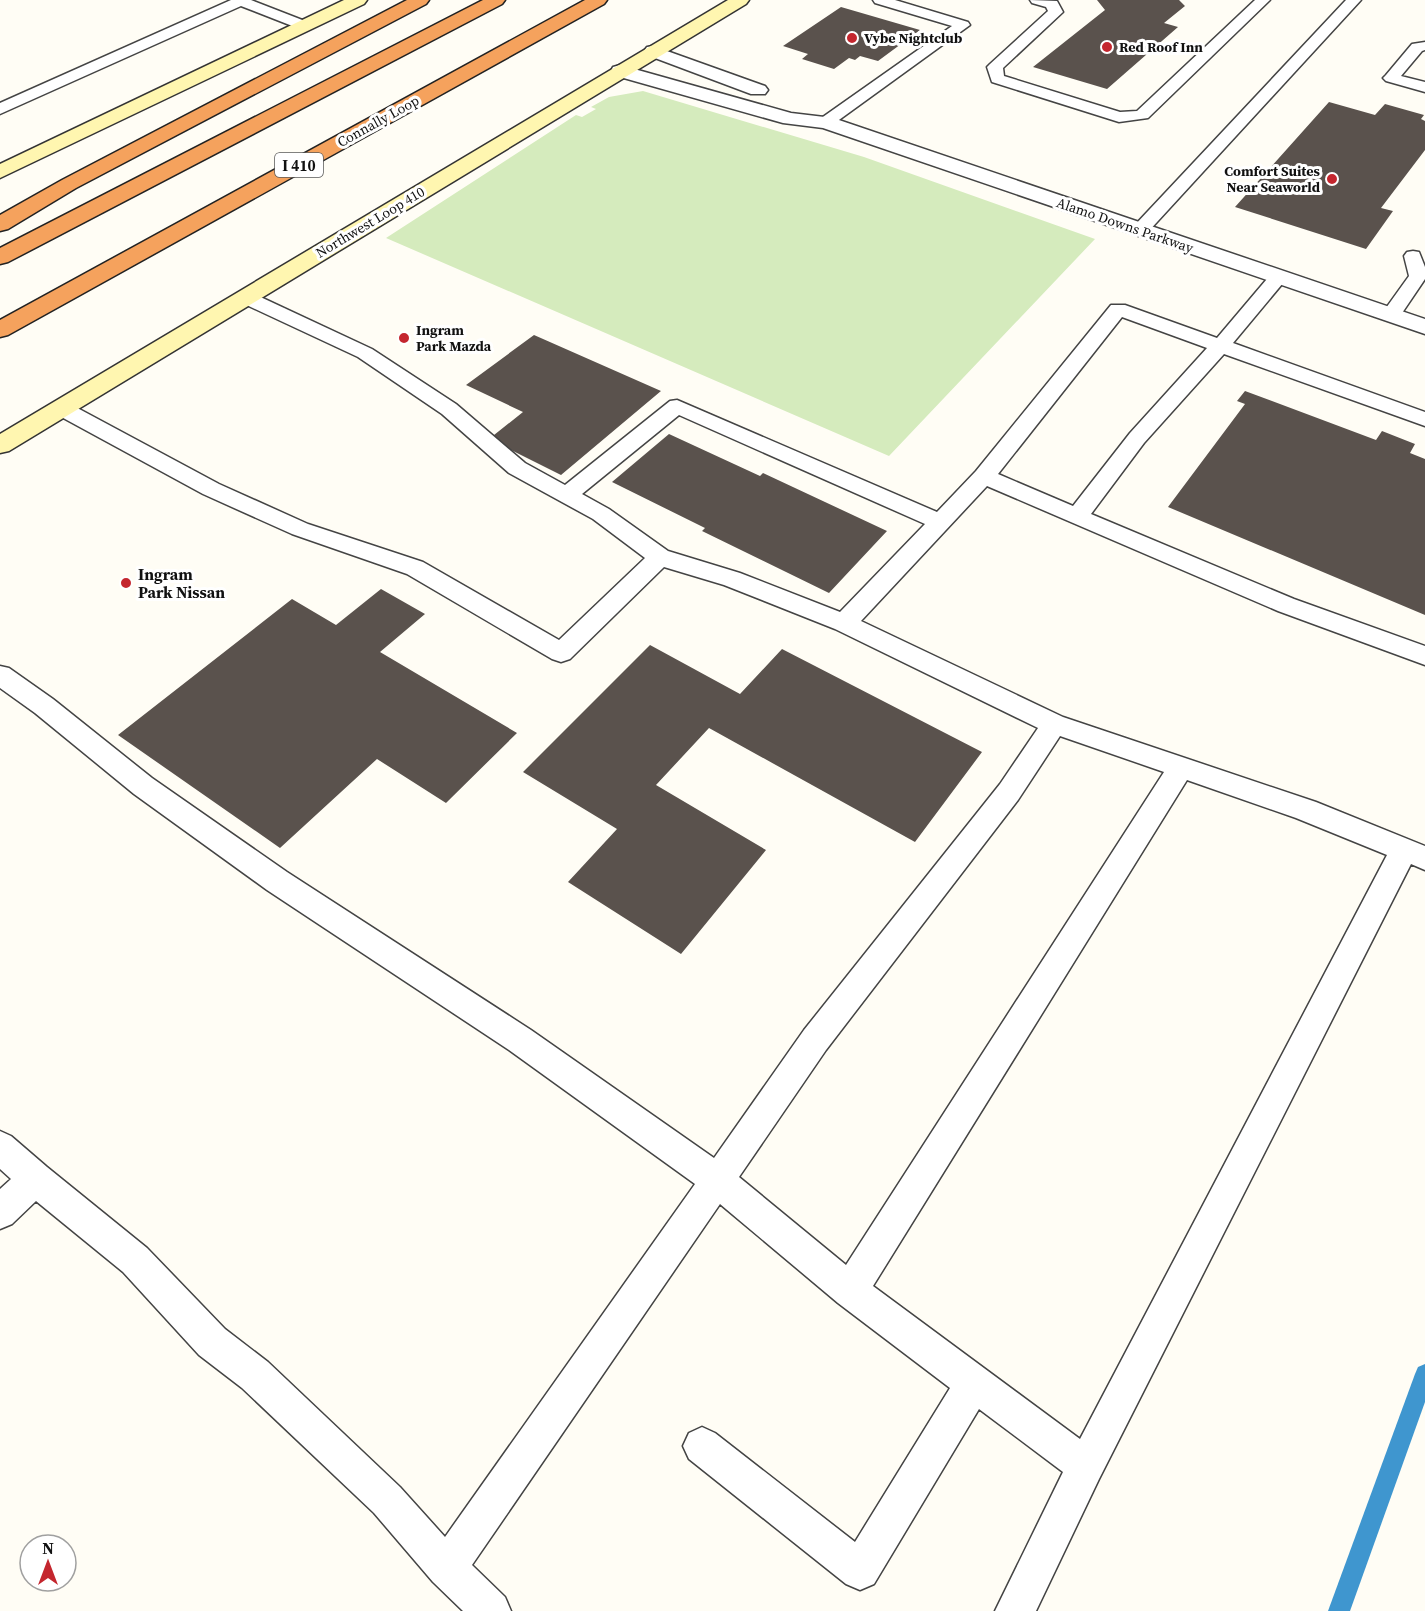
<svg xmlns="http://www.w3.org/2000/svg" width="1425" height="1611" viewBox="0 0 1425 1611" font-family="'Source Serif 4',serif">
<rect width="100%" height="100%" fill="#fffdf5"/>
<path fill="#d5ebbd" d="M643 91 864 157 1095 239 889 456 386 238 576 115 582 117 596 109 591 107 609 97Z"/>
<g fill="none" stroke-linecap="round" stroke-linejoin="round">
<path fill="#3f96cf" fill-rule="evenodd" d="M1425 1364V1402L1350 1611H1328L1415 1374 1418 1367Z"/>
</g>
<path fill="#5a524d" d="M1097 0H1179L1185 6 1164 23 1178 27 1107 89 1033 67 1105 10Z
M841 7 920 30 878 61 860 56 855 60 849 58 834 69 802 59 808 54 783 46Z
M1329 102 1375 115 1385 104 1424 115 1421 119 1425 121V150L1381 208 1393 211 1366 249 1235 207Z
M534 335 661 391 561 475 489 439 523 412 466 385Z
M1245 391 1376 440 1382 431 1415 444 1410 453 1425 459V615L1168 507 1245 404 1237 401Z
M669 434 760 476 763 473 887 531 829 593 702 531 705 528 612 482Z
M381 589 425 614 380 652 517 733 446 803 377 759 280 848 118 735 292 599 336 625Z
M650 645 740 694 782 649 982 752 915 842 709 728 656 785 766 850 681 954 568 882 617 829 523 772Z"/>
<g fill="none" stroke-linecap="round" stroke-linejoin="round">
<defs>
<path id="lane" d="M231 0H251L310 23 312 26 305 30 300 29 241 6 0 114V103Z
M873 0H895L968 22 970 25 832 125H820L818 122 820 119 952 26 875 3Z
M1030 0 1057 1 1063 12 1003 68 1004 76 1120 112 1137 111 1255 0H1270L1148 118 1119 122 992 82 987 67 990 64 1048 11 1046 7 1032 3Z
M1346 0H1361L1146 234H1134L1131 230 1134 226Z
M1425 42V50L1422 51 1401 76 1425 82V92L1386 81 1383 78 1386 75 1412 44Z
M1413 251 1419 252 1425 267V279L1398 319H1384L1381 315 1409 276 1404 256 1407 252Z
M1279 271 1286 273 1288 277 1233 343 1425 412V426L1224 354 1144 443 1091 514 1294 599 1425 646V665L1278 611 987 486 861 621 1063 717 1316 802 1425 846V870L1411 864 1099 1479 1036 1611H995L1063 1472 979 1409 874 1584 860 1590 846 1584 689 1459 683 1446 689 1433 702 1427 715 1433 855 1542 950 1388 838 1303 720 1204 472 1565 505 1597 511 1611H463L433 1582 374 1513 242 1388 199 1355 123 1272 36 1201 12 1224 0 1229V1189L11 1179 0 1169V1131L11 1136 47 1167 147 1248 225 1329 268 1362 400 1487 445 1537 695 1184 509 1050 267 890 134 794 35 713 0 688V666L9 668 53 699 152 778 287 872 531 1030 714 1158 804 1030 1000 784 1038 728 835 629 724 585 664 567 570 659 561 662 552 659 407 574 292 534 203 494 54 413 51 408 54 403 61 402 68 403 219 484 308 524 423 562 559 640 645 558 593 519 509 473 442 414 358 357 238 301 236 297 238 293H252L372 349 456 404 525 463 565 485 670 401 677 400 937 512 976 471 1111 305H1125L1217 338 1272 273ZM1122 317 1207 348 1130 433 1073 506 998 474ZM679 415 925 524 840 612 740 573 668 551 609 509 582 494ZM1060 736 1164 772 846 1265 739 1177 826 1050 1018 800ZM1187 780 1296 818 1387 855 1080 1439 873 1286Z"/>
<path id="street" d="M653 46 765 86 768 90 765 94H751L647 55 644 51 647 47Z
M620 65 791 113 833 118 1425 319V334L823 128 783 123 613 75 611 71 613 67Z"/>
<path id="secondary" d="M344 0H367L364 4 0 178V164Z
M728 0H749L746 4 9 451 0 453V434Z"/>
<path id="highway" d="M407 0H429L426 4 76 188 8 229 0 231V215L62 180Z
M483 0H505L502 4 8 262 0 264V248Z
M585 0H607L604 4 8 335 0 337V320Z"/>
</defs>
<use href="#lane" stroke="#444" stroke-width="3"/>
<use href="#street" stroke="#444" stroke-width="3"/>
<use href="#secondary" stroke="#333" stroke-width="3"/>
<use href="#highway" stroke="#222" stroke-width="3"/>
<use href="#lane" fill="#fff" fill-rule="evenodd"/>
<use href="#street" fill="#fff" fill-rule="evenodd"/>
<use href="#secondary" fill="#fff6b0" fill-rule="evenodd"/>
<use href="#highway" fill="#f5a25d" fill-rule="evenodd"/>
</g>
<g fill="#c4262e" stroke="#fff" stroke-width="2">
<circle cx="852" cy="38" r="6"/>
<circle cx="1107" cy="47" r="6"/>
<circle cx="1332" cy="179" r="6"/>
<circle cx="404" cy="338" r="6"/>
<circle cx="126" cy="583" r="6"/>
</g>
<g text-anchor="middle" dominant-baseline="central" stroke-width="6" stroke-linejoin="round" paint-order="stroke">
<g font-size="14" font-weight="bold" fill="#111" stroke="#fff" text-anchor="start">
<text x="864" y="38">Vybe Nightclub</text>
<text x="1119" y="47">Red Roof Inn</text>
<text x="1320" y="171" text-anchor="end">Comfort Suites<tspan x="1320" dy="16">Near Seaworld</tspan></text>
<text x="416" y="330">Ingram<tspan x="416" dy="16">Park Mazda</tspan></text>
</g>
<g font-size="14" fill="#111" stroke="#fff">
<text transform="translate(378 121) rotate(-29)">Connally Loop</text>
<text transform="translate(370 222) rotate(-31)">Northwest Loop 410</text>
<text transform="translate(1125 225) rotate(19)">Alamo Downs Parkway</text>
</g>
<rect fill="#fff" stroke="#585858" stroke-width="1.5" x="275" y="153" width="48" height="24" rx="4.5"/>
<g font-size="15" font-weight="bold" fill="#111">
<text x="299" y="165">I 410</text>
</g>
<g font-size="16" font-weight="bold" fill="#111" stroke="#fff" text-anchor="start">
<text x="138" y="574">Ingram<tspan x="138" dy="18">Park Nissan</tspan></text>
</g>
</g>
<g transform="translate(48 1563)"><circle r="28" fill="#ffffff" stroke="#a0a0a0" stroke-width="1.5"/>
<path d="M0-4.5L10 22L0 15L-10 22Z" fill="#c4262e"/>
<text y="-9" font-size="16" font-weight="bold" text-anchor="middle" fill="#111111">N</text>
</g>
</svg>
